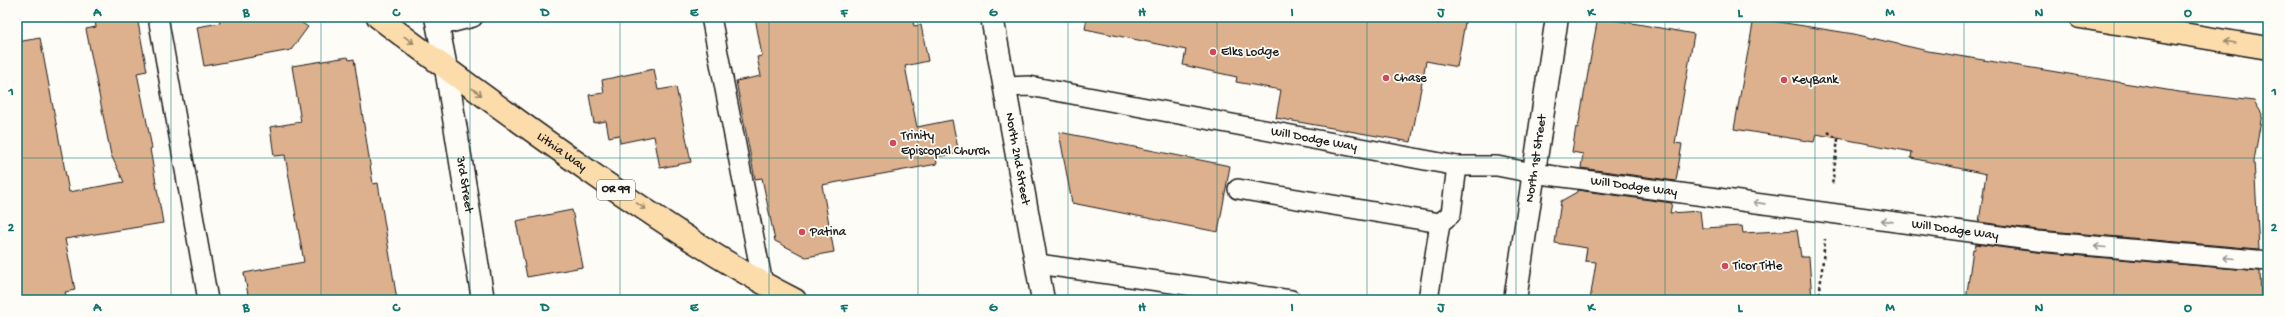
<svg xmlns="http://www.w3.org/2000/svg" width="2285" height="317" viewBox="0 0 2285 317" font-family="'Gochi Hand',sans-serif">
<rect width="100%" height="100%" fill="#fdfcf7"/>
<filter id="ink" filterUnits="userSpaceOnUse"><feTurbulence type="fractalNoise" baseFrequency=".025" numOctaves="2"/><feDisplacementMap in="SourceGraphic" scale="8" xChannelSelector="R" yChannelSelector="G"/><feConvolveMatrix kernelMatrix="1 2 1 2 8 2 1 2 1" color-interpolation-filters="sRGB"/></filter>
<g filter="url(#ink)">
<path fill="#ddb18e" stroke="#1c1c1c" d="M117 17H137L147 71 137 73 152 148 150 149 163 223 65 239 75 290 65 292 67 300H17V42L40 38 69 192 124 182 111 155 86 29 96 27 95 21Z
M219 17H293L308 27 291 50 204 66 197 27 220 23Z
M755 17H912L914 26 921 25 928 61 905 66 917 127 952 120 959 153 936 157 937 164 822 185 834 252 806 257 775 241 762 178 755 179 736 81 761 76 757 57 762 56Z
M1087 17H1466L1457 67 1426 61 1411 142 1276 118 1281 90 1236 82 1237 77 1183 65 1186 50 1085 29Z
M1598 17 1694 34 1675 143 1682 144 1676 181 1581 168 1583 154 1572 152 1576 127 1578 128Z
M1754 18 1854 34 1928 51 2179 92 2254 101 2262 114 2254 161 2259 249 2038 230 1979 222 1986 174 1911 158 1912 152 1816 134 1814 142 1734 129Z
M348 57 349 60 354 59 373 184 378 183 397 300H249L244 273 304 262 285 155 274 156 270 127 301 122 292 66Z
M654 69 658 90 676 87 691 162 660 168 654 136 620 143 619 135 609 137 606 121 594 123 589 95 604 93 602 80Z
M1059 132 1230 166 1218 232 1072 203Z
M1577 190 1672 203 1670 213 1700 211 1702 228 1742 226 1743 233 1797 230 1801 257H1809L1812 300H1590L1596 262 1585 261 1587 248 1555 243 1561 201 1577 192Z
M572 210 583 267 527 277 516 221Z
M1976 244 2036 252 2260 271 2261 300H1966L1973 249H1975Z"/>
<g fill="none" stroke-linecap="round" stroke-linejoin="round">
<defs>
<g id="service">
<path d="M158 17 208 300"/>
<path d="M711 17 763 284"/>
<path d="M438 26 473 17"/>
<path id="s1" d="M1005 87 1029 86 1457 166H1497L1533 173 2037 241 2268 261"/>
<path d="M1238 189 1440 223 1428 300"/>
<path d="M1440 223 1451 214 1457 166"/>
<path d="M1038 264 1291 300"/>
</g>
<g id="minor">
<path id="s2" d="M992 17 1043 300"/>
<path id="s3" d="M446 68 483 300"/>
<path id="s4" d="M1515 300 1557 17"/>
</g>
<path id="tertiary" d="M436 17 446 68"/>
<g id="primary">
<path id="s5" d="M378 17C451 73 525 126 600 179 663 222 726 265 795 300"/>
<path d="M2080 17 2268 48"/>
</g>
</defs>
<use href="#service" stroke="#1c1c1c" stroke-width="22"/>
<use href="#minor" stroke="#1c1c1c" stroke-width="25"/>
<use href="#tertiary" stroke="#1c1c1c" stroke-width="25"/>
<use href="#primary" stroke="#1c1c1c" stroke-width="25"/>
<path stroke="#1c1c1c" stroke-width="2.5" stroke-dasharray="3 3" stroke-linecap="butt" d="M1828 132 1838 139 1832 186
M1819 300 1825 239"/>
<use href="#service" stroke="#fdfcf7" stroke-width="19"/>
<use href="#minor" stroke="#fdfcf7" stroke-width="22"/>
<use href="#tertiary" stroke="#fdfcf7" stroke-width="22"/>
<use href="#primary" stroke="#fddcac" stroke-width="22"/>
</g>
<defs><path id="oneway-shaft" d="M-6 0H5M1.5-3L5.5 0L1.5 3" fill="none" stroke-width="1.6" stroke-linecap="round" stroke-linejoin="round"/></defs>
<g stroke="#98866b">
<use href="#oneway-shaft" transform="translate(409 40) rotate(37)"/>
<use href="#oneway-shaft" transform="translate(2230 42) rotate(-171)"/>
<use href="#oneway-shaft" transform="translate(477 92) rotate(37)"/>
<use href="#oneway-shaft" transform="translate(641 206) rotate(34)"/>
</g>
<g stroke="#989794">
<use href="#oneway-shaft" transform="translate(1759 203) rotate(-172)"/>
<use href="#oneway-shaft" transform="translate(1887 221) rotate(-172)"/>
<use href="#oneway-shaft" transform="translate(2100 247) rotate(-175)"/>
<use href="#oneway-shaft" transform="translate(2229 258) rotate(-175)"/>
</g>
</g>
<path fill="none" stroke="#0f766e" stroke-width="1" stroke-opacity="0.55" d="M171 17V300M321 17V300M470 17V300M620 17V300M769 17V300M918 17V300M1068 17V300M1217 17V300M1367 17V300M1516 17V300M1665 17V300M1815 17V300M1964 17V300M2114 17V300M17 158H2268"/>
<g fill="#d1495b" stroke="#fdfcf7" stroke-width="1.5">
<circle cx="1213" cy="52" r="4"/>
<circle cx="1386" cy="78" r="4"/>
<circle cx="1784" cy="80" r="4"/>
<circle cx="893" cy="143" r="4"/>
<circle cx="802" cy="232" r="4"/>
<circle cx="1725" cy="266" r="4"/>
</g>
<g text-anchor="middle" dominant-baseline="central" stroke-width="3.5" stroke-linejoin="round" paint-order="stroke">
<rect fill="#fdfcf7" stroke="#605f5e" stroke-width="1" x="597" y="180" width="38" height="20" rx="3"/>
<g font-size="12" font-weight="bold" fill="#1c1c1c">
<text x="616" y="190">OR 99</text>
</g>
<g font-size="13" fill="#1c1c1c" stroke="#fdfcf7" text-anchor="start">
<text x="1221" y="52">Elks Lodge</text>
<text x="1394" y="78">Chase</text>
<text x="1792" y="80">KeyBank</text>
<text x="901" y="136">Trinity<tspan x="901" dy="15">Episcopal Church</tspan></text>
<text x="810" y="232">Patina</text>
<text x="1733" y="266">Ticor Title</text>
</g>
<g font-size="13" fill="#1c1c1c" stroke="#fdfcf7">
<text stroke="none"><textPath href="#s1" startOffset="314">Will Dodge Way</textPath></text>
<text stroke="none"><textPath href="#s5" startOffset="228">Lithia Way</textPath></text>
<text stroke="none"><textPath href="#s2" startOffset="144">North 2nd Street</textPath></text>
<text stroke="none"><textPath href="#s4" startOffset="143">North 1st Street</textPath></text>
<text stroke="none"><textPath href="#s3" startOffset="118">3rd Street</textPath></text>
<text stroke="none"><textPath href="#s1" startOffset="638">Will Dodge Way</textPath></text>
<text stroke="none"><textPath href="#s1" startOffset="962">Will Dodge Way</textPath></text>
</g>
</g>
<rect width="2285" height="317" fill="none" stroke="#fdfcf7" stroke-width="44"/>
<rect x="22" y="22" width="2241" height="273" fill="none" stroke="#0f766e" stroke-width="1.5"/>
<g font-size="13" text-anchor="middle" font-weight="bold" fill="#0f766e">
<text x="97" y="16">A</text>
<text x="246" y="16">B</text>
<text x="396" y="16">C</text>
<text x="545" y="16">D</text>
<text x="694" y="16">E</text>
<text x="844" y="16">F</text>
<text x="993" y="16">G</text>
<text x="1142" y="16">H</text>
<text x="1292" y="16">I</text>
<text x="1441" y="16">J</text>
<text x="1591" y="16">K</text>
<text x="1740" y="16">L</text>
<text x="1890" y="16">M</text>
<text x="2039" y="16">N</text>
<text x="2188" y="16">O</text>
<text x="11" y="95">1</text>
<text x="2274" y="95">1</text>
<text x="11" y="231">2</text>
<text x="2274" y="231">2</text>
<text x="97" y="311">A</text>
<text x="246" y="311">B</text>
<text x="396" y="311">C</text>
<text x="545" y="311">D</text>
<text x="694" y="311">E</text>
<text x="844" y="311">F</text>
<text x="993" y="311">G</text>
<text x="1142" y="311">H</text>
<text x="1292" y="311">I</text>
<text x="1441" y="311">J</text>
<text x="1591" y="311">K</text>
<text x="1740" y="311">L</text>
<text x="1890" y="311">M</text>
<text x="2039" y="311">N</text>
<text x="2188" y="311">O</text>
</g>
</svg>
